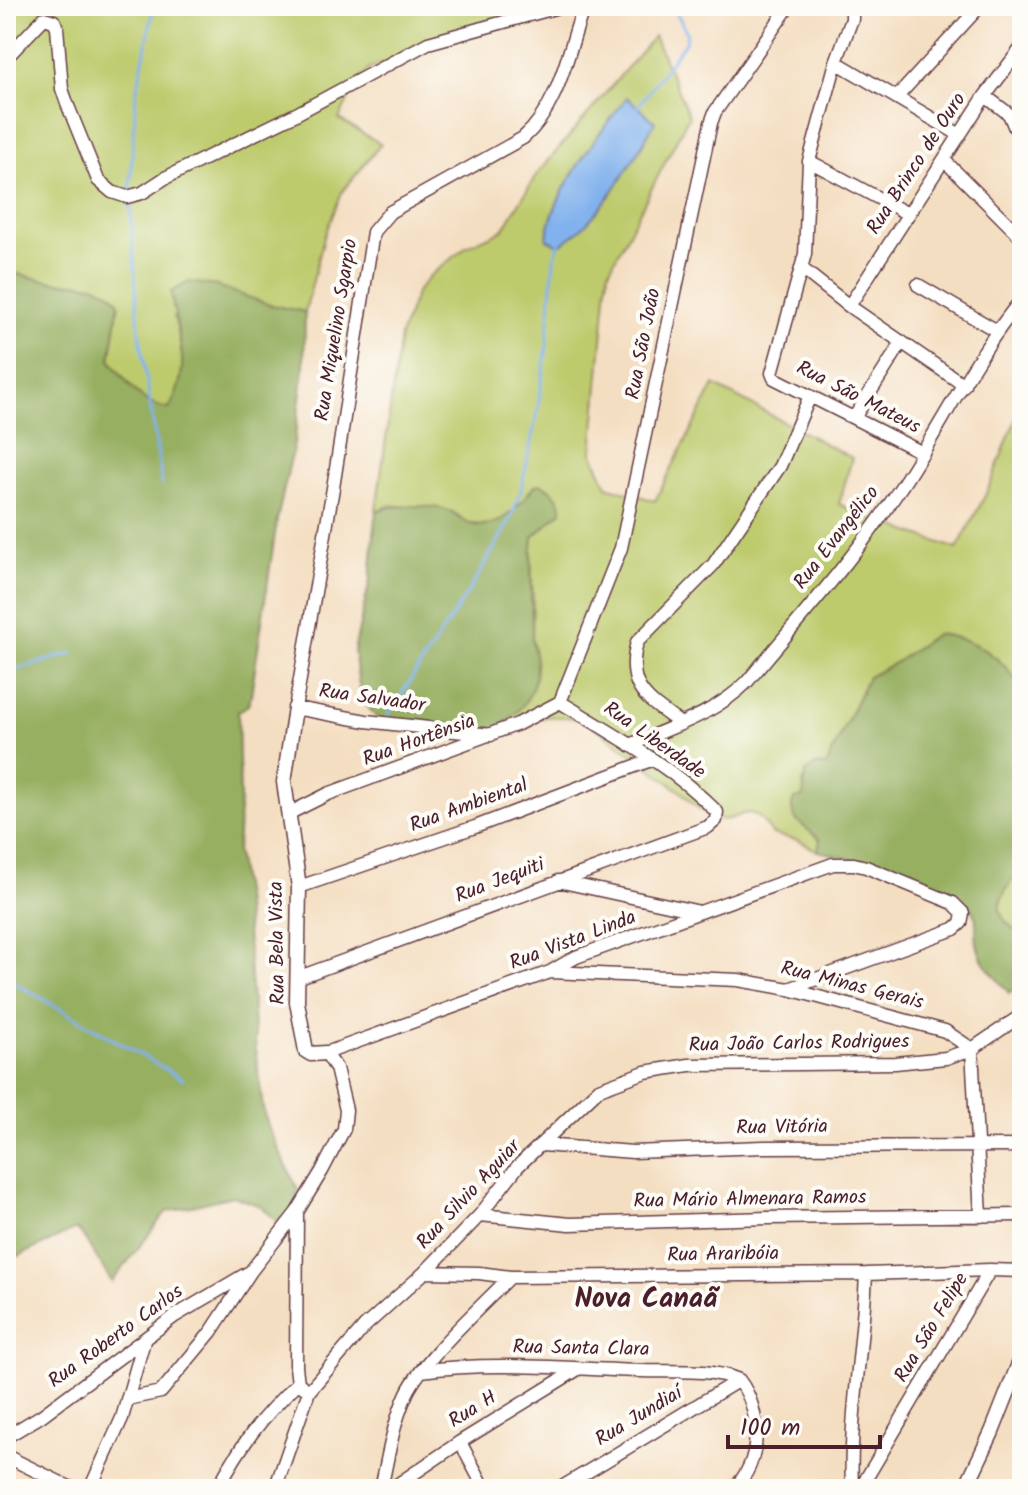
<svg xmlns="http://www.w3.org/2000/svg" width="1028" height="1495" viewBox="0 0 1028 1495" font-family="Kalam,sans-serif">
<rect width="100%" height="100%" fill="#fdfcf7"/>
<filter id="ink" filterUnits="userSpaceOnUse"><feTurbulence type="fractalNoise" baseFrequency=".0125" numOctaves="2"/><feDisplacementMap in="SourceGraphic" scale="16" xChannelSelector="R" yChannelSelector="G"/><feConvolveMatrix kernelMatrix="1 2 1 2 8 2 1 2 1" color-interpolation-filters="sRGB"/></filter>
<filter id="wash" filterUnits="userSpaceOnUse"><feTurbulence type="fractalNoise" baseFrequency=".006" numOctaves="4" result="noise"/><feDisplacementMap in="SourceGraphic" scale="32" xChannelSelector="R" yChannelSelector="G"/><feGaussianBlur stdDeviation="1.8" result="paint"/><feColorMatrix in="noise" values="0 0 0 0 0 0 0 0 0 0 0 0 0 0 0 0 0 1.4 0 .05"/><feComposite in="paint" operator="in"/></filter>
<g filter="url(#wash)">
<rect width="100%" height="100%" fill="#f4dec1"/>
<path fill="#becb6d" stroke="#84754c" stroke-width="2" fill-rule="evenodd" d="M6 6H544L369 69 357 82 339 119 381 144 342 192 324 237 305 312 270 305 174 317C184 354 188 374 170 409 142 407 127 381 110 360L119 303C105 279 78 285 56 282 39 280 23 275 6 271Z
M654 36 689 116 608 273 592 452 607 486 655 501 714 385 852 458 839 504 864 516 957 549 987 492 1022 403V690C1003 656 974 638 936 634L895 663 868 677 826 766 821 767 803 782 804 792 795 819 820 840 818 851 799 841 772 834C744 790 742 831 710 816 696 810 688 796 676 788 647 765 616 743 587 721 558 712 532 719 503 725L536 662 532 639 533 601 531 558 533 537 554 518 523 501 502 521 489 525 470 524 453 512 391 505 376 511 400 336 417 291 431 275 467 246 503 230 537 174ZM654 122 641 147 606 198 547 239C550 202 579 166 598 135Z
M1022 860V935C978 907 1011 893 1022 860Z"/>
<path fill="#96af60" stroke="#706746" stroke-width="2" d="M6 271C23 275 39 280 56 282 78 285 105 279 119 303L110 360C126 381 141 406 169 409 194 364 177 339 171 292L189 282 217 286 270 305 305 312 304 368 294 444 277 520 251 695 248 705 238 712 240 798 237 852 245 905 256 1054 263 1108 269 1129 298 1190 294 1207 283 1228 261 1206 233 1196 166 1212 112 1282 81 1233 76 1229 6 1262Z
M541 484C552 490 561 499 562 511L533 537C529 569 532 604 532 636 532 644 535 652 536 660 538 695 517 719 488 732L381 723 361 698 354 651 370 580 376 511C393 505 431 504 449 511 456 514 462 521 470 524 499 532 518 507 534 486Z
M936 634C974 638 1003 656 1022 690V860C1011 893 978 907 1022 935V983L1009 993C996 976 981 966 977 943 974 927 980 921 970 905 925 878 869 863 818 851L820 840C808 827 785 819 794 799L803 797 806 772 815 765 826 766 868 677 895 663Z"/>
<path fill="#82b2ed" stroke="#66688c" stroke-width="2" d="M627 97 655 122C633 161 598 224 559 245L547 239C550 196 601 131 627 97Z"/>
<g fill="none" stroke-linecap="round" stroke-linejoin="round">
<path stroke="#82b2ed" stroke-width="3" d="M636 109 685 42 687 33 673 6
M130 188 136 95 154 6
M130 201 139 329 162 484
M6 672 73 653
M388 715 475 581 509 522 520 494 537 415 547 345 554 260 559 244
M6 978 183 1079"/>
</g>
</g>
<g filter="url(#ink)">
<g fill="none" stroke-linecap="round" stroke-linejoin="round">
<defs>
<path id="minor" d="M852 6V19L836 62 809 161 805 254 772 373 774 378 923 453
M6 58 44 18 54 21 57 27 62 89 68 106 98 180 112 192 127 197 142 193 165 178 296 114 428 43 562 6
M836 62 960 135
M985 96 1009 114 1015 128 1022 135
M897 97 980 6
M944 160 1022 238
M809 161 908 214
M801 268 849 306 964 385
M918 285 997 331
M849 306 985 96 1022 47
M854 418 902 342
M560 702 621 548 711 123 715 112 789 6
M681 724C647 699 625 689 637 642L713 565 780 466 810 396
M491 735 366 721 295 708 333 488 373 232 390 212 523 138C560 106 568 50 584 6
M630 745C672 727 715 714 747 682 799 619 855 558 899 490 941 427 974 357 1022 299
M290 813 328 794 518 724 560 702
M558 881 700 912
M299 887 475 827 651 760
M550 972 738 980 789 989 945 1031 972 1049 981 1216
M297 978 708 827 716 820 717 812C673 767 613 734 560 702
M542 1145 633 1152 763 1147 1022 1146
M297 1212 296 1367 298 1383 309 1391
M480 1215 570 1224 768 1218 1022 1215
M425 1272 479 1273 510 1277 866 1274 990 1270 1022 1271
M421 1371C494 1361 569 1369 642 1371 674 1372 709 1368 739 1380
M127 1399 161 1392 211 1332 251 1271 297 1212 322 1171 344 1129 346 1110 336 1068 326 1053 550 972 576 957 833 864H854L866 867 953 903 963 913 961 923 954 929 789 989
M6 1437 41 1416 175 1316 248 1273
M460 1442 485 1489
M6 1456 73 1489
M90 1489 122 1418 144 1341
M217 1489C241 1445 261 1417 298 1383
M275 1489 309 1391 365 1326 425 1272 480 1215 518 1166 599 1089 645 1072 689 1065 895 1063 946 1058 972 1049 1022 1015
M381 1489C388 1457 393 1423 407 1393 424 1358 481 1307 510 1277
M391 1489 460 1442 578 1369
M559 1489 739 1380
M733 1489C763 1462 762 1410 739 1380
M852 1489C849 1417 863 1346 866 1274
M860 1489 990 1270"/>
<path id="tertiary" d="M295 708 284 782 299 887 297 1002 306 1051 311 1054 326 1053
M965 1489 992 1432 1022 1356"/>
</defs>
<use href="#minor" stroke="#643c42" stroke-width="15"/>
<use href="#tertiary" stroke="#643c42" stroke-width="17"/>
<use href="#minor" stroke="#fff" stroke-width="12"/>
<use href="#tertiary" stroke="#fff" stroke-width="14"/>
</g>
</g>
<g text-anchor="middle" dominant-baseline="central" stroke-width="8" stroke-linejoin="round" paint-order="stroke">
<g font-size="20" fill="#4a1f2b" stroke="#fdfcf7">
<text transform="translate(917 164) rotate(-57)">Rua Brinco de Ouro</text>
<text transform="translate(337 330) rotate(-81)">Rua Miquelino Sgarpio</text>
<text transform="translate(644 344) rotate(-79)">Rua São João</text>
<text transform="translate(858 398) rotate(27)">Rua São Mateus</text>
<text transform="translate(837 538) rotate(-52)">Rua Evangélico</text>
<text transform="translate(372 699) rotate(8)">Rua Salvador</text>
<text transform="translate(419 741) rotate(-20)">Rua Hortênsia</text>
<text transform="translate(654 741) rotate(35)">Rua Liberdade</text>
<text transform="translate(469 806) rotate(-20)">Rua Ambiental</text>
<text transform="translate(500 881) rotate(-21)">Rua Jequiti</text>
<text transform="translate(573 941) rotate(-21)">Rua Vista Linda</text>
<text transform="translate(278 943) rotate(-91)">Rua Bela Vista</text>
<text transform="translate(852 986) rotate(14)">Rua Minas Gerais</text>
<text transform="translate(799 1044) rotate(-1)">Rua João Carlos Rodrigues</text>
<text transform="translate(782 1128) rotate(-1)">Rua Vitória</text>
<text transform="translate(469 1195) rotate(-47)">Rua Silvio Aguiar</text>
<text transform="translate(750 1200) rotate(-1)">Rua Mário Almenara Ramos</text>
<text transform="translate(723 1255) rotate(-1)">Rua Araribóia</text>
<text transform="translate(932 1328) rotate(-59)">Rua São Felipe</text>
<text transform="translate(116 1337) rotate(-36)">Rua Roberto Carlos</text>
<text transform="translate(581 1349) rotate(1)">Rua Santa Clara</text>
<text transform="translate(473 1410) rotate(-32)">Rua H</text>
<text transform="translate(639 1417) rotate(-31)">Rua Jundiaí</text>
</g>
<g font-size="28" font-weight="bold" fill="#4a1f2b" stroke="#fdfcf7">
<text x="646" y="1299">Nova Canaã</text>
</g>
</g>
<rect width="1028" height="1495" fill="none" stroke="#fdfcf7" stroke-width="32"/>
<path d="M728 1435v12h152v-12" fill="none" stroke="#4a1f2b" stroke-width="4"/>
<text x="740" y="1435" font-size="24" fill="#4a1f2b" stroke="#fdfcf7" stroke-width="6" paint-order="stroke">100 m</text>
</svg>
